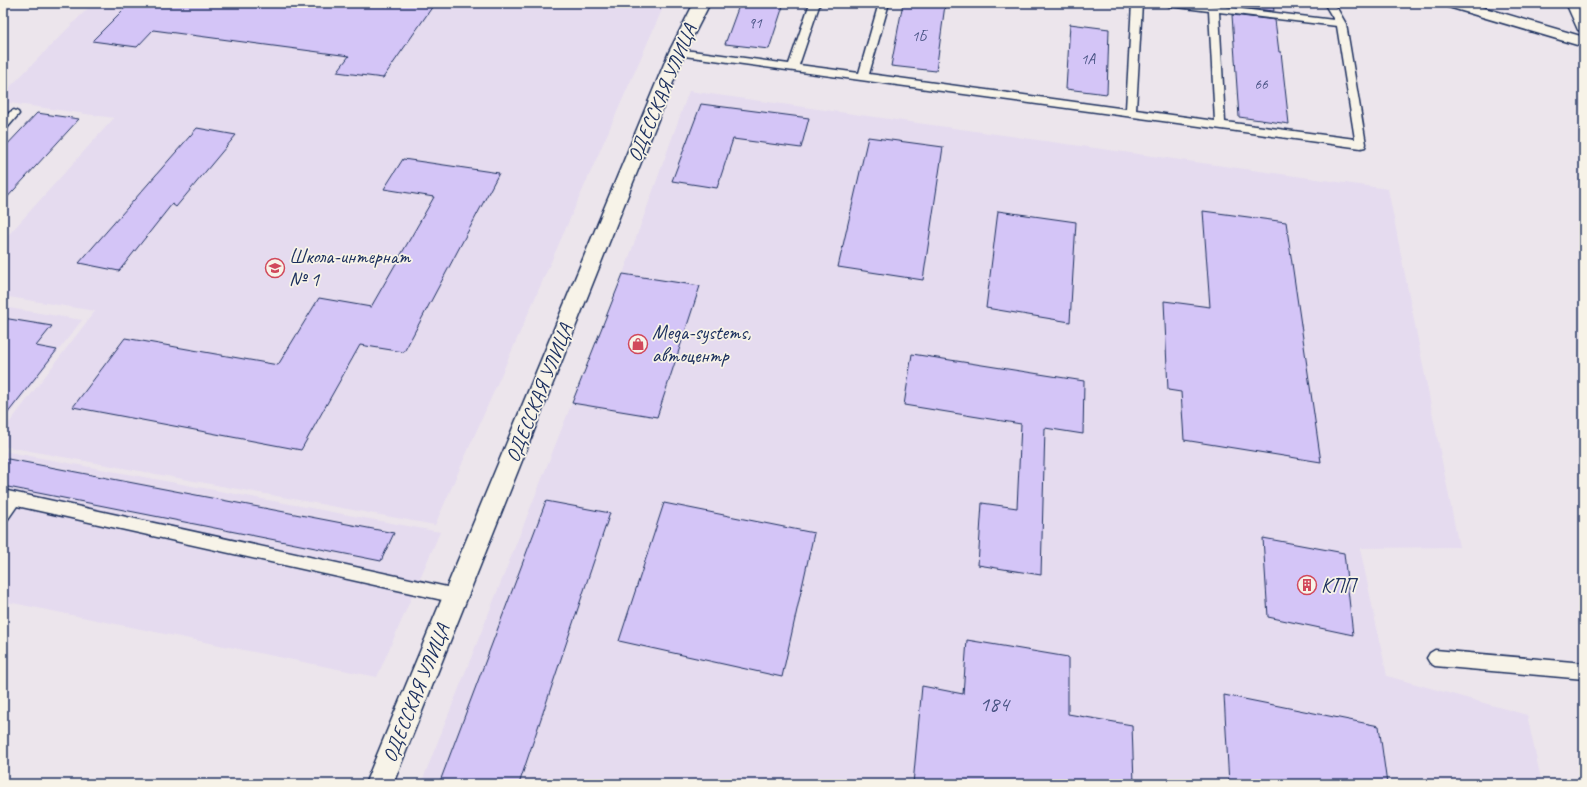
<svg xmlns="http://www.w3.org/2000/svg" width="1587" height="787" viewBox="0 0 1587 787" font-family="Caveat,sans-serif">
<rect width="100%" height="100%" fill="#ece5ec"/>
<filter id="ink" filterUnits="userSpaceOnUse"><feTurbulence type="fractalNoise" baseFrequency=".025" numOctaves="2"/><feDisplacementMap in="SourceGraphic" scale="8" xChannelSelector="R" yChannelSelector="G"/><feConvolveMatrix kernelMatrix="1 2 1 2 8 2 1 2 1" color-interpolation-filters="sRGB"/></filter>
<g filter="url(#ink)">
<path fill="#e5dbef" d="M93 3H665L435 525 3 446V431L95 311 3 296V241L114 118 3 102V94Z
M689 91 1388 189 1459 547 1360 548 1387 676 1527 715 1542 784H421L623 274Z
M3 307 82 320 3 422Z
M3 451 440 532 377 677 3 601Z"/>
<path fill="#d4c5f7" stroke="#1b2f5e" d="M130 3H364L386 6 388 3H435L383 78 337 72 349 56 153 30 137 47 92 41Z
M740 3H784L769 49 725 44Z
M903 3 945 5 936 71 891 66Z
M1231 3H1273L1274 11 1231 6Z
M1232 15 1275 20 1279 52H1281L1289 124 1239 117Z
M1070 24 1109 29 1107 94 1066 89Z
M701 104 809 118 801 148 733 139 717 188 672 181Z
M37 113 79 119 3 202V149Z
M197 128 236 135 176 207 172 204 119 271 79 263Z
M868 137 943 147 923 280 838 267Z
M403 159 499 173 404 352 360 345 301 450 73 407 125 338 278 365 319 298 371 307 434 197 384 189Z
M998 211 1076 222 1070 322 986 308Z
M1203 211 1286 222 1321 462 1184 440 1181 392 1168 390 1164 301 1210 307Z
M623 274 700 286 657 417 572 403Z
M3 318 52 326 36 346 57 350 3 419Z
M912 354 1084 381 1083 434 1045 428 1041 575 978 565 982 503 1017 508 1021 424 904 405Z
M3 458 394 533 381 561 3 486Z
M546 501 610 513 519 784H439Z
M664 503 814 533 782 677 619 641Z
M1263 538 1344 553 1353 635 1268 617Z
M967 640 1068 657V714L1132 725 1134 784H913L922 686 963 694Z
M1224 695 1379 726 1387 784H1229Z"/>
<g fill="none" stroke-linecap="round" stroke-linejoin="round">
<defs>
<path id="service" d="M810 3H820L799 65 859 73 879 3H889L869 74 1126 109 1132 3H1142L1136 110 1215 121 1209 11 1169 6 1164 3H1193L1334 20 1324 3H1334L1346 24 1366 144 1365 147 1361 148 677 55 672 52 677 49 789 64ZM1219 12 1337 26 1355 139 1225 122Z
M14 110 18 112 19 114 7 128 3 129V119L10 112Z
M3 490 456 589 461 591 463 596 461 601 456 603 17 506 8 519 3 521Z
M1435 650 1584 663V679L1435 666 1430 663 1427 658 1430 653Z"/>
<path id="minor" d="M694 3H710L685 52 393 784H365L669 52Z
M1443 3H1468L1584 37V47L1445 6Z"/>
<path id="primary" d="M1566 3H1582L1584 8V31L1578 30Z"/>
</defs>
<use href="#service" stroke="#1b2f5e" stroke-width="3"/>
<use href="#minor" stroke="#1b2f5e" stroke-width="3"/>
<use href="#primary" stroke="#1b2f5e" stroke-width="3"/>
<use href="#service" fill="#f7f3e8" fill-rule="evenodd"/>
<use href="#minor" fill="#f7f3e8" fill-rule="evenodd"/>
<use href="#primary" fill="#f7f3e8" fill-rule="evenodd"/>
</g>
</g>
<defs>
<symbol id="school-ring" viewBox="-11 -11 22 22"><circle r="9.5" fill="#f7f3e8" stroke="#d1495b" stroke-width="1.5"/><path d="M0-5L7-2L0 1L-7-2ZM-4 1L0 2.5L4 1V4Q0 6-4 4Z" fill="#d1495b"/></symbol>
<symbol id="shop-ring" viewBox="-11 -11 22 22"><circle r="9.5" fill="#f7f3e8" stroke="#d1495b" stroke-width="1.5"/><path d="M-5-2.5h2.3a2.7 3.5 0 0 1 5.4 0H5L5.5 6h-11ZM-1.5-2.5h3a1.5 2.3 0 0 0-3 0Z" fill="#d1495b"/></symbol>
<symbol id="building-ring" viewBox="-11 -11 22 22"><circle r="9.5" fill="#f7f3e8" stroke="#d1495b" stroke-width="1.5"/><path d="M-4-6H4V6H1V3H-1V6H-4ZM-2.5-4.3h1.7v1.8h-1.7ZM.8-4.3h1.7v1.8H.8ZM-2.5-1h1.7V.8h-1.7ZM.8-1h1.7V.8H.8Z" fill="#d1495b"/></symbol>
</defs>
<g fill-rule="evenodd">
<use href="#school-ring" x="264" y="257" width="22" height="22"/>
<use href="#shop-ring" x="627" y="333" width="22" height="22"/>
<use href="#building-ring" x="1296" y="574" width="22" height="22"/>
</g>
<g text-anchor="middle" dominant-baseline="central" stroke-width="3.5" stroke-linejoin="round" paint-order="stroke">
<g font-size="15" fill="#495484">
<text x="755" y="23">91</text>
<text x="919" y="36">1Б</text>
<text x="1088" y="59">1А</text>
<text x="1261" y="84">66</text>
</g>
<g font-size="20" fill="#1b2f5e" stroke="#f7f3e8">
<text transform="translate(662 93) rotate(-67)">ОДЕССКАЯ УЛИЦА</text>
<text transform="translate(539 393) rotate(-68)">ОДЕССКАЯ УЛИЦА</text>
<text transform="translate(416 693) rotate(-68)">ОДЕССКАЯ УЛИЦА</text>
</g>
<g font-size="20" fill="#1b2f5e" stroke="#f7f3e8" text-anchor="start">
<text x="289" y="256">Школа-интернат<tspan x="289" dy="23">№ 1</tspan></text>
<text x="652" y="332">Mega-systems,<tspan x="652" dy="23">автоцентр</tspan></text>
<text x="1321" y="585">КПП</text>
</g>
<g font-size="22" fill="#495484">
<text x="994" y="704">184</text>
</g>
</g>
<rect width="1587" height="787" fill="none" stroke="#f7f3e8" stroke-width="16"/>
<rect x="8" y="8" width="1571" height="771" fill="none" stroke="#1b2f5e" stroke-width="1.5" filter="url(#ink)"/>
</svg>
